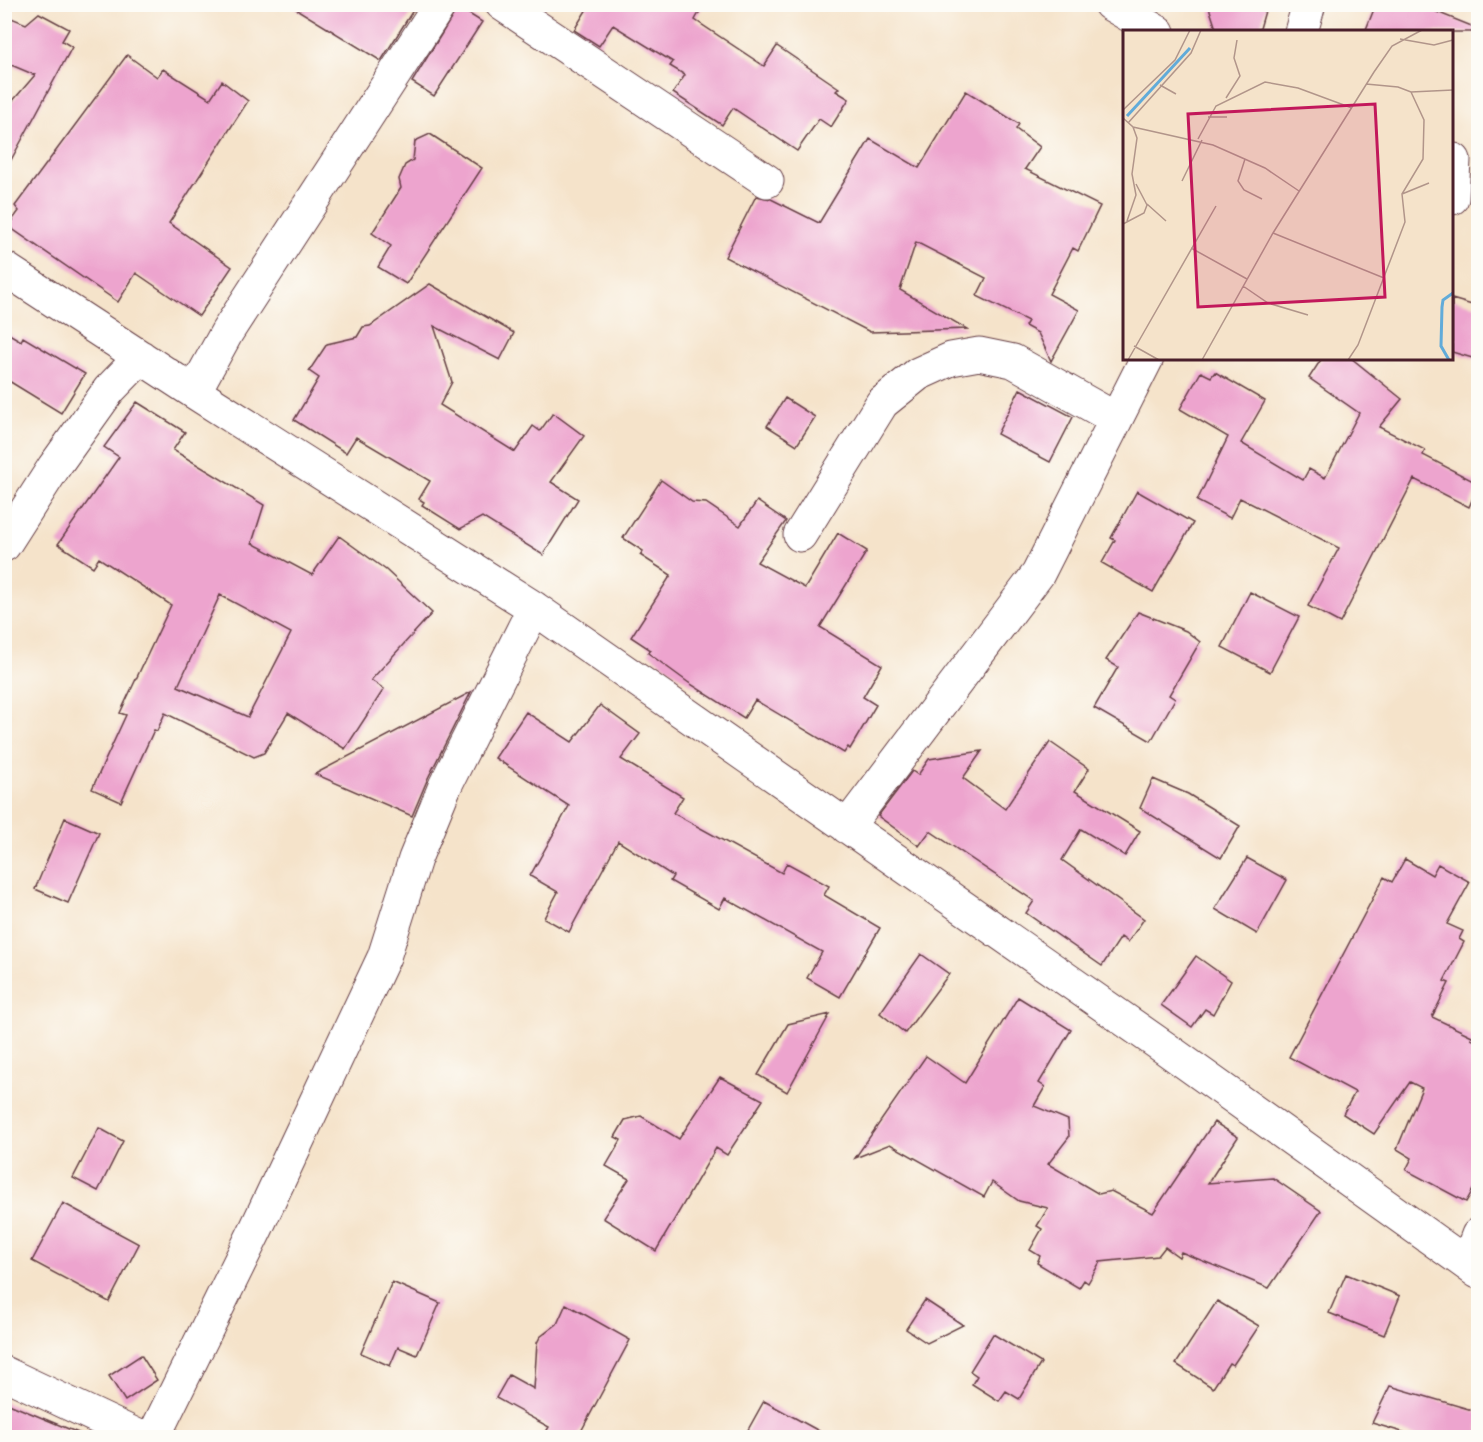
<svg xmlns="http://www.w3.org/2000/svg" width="1483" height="1442" viewBox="0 0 1483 1442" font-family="'Playpen Sans',sans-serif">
<rect width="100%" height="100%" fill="#fdfcf7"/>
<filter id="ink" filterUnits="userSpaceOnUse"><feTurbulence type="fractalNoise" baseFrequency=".0167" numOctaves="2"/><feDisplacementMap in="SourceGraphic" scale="12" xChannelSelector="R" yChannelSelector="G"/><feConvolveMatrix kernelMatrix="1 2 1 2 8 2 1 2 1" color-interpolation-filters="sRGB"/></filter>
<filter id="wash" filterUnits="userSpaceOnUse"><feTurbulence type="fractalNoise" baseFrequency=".008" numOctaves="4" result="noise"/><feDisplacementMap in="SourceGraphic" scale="24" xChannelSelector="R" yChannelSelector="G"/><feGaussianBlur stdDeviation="1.35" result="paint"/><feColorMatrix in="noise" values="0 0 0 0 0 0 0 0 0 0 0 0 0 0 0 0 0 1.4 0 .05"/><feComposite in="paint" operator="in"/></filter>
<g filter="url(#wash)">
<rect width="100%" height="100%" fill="#f5e3ca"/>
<g id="blocks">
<path fill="#eda4ce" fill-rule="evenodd" d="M288 4H417L381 61Z
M579 4H704L695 20 764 66 777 46 839 88 836 91 849 99 831 127 819 119 797 151 733 108 722 125 673 93 685 75 670 66 673 62 613 25 599 46 574 30 587 9Z
M1208 4H1267L1259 32H1217Z
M1376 4H1417L1479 29V32H1365Z
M458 7 482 22 434 96 412 82Z
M39 13 69 29 62 41 72 47 4 173V111L35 75 4 62V15L26 24Z
M127 55 157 77 163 69 210 99 222 81 248 101 169 223 232 267 199 316 136 273 118 302 8 226 19 211 15 206Z
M966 91 1019 124 1016 129 1040 147 1025 169 1100 206 1078 251 1073 248 1049 294 1079 310 1051 361 1038 333 1025 326 1028 321 977 296 986 278 916 242 900 290 967 329 870 332 725 257 756 196 771 199 819 223 870 139 919 168Z
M430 134 482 168 406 284 378 267 391 246 372 233 401 188 399 179 405 165 413 160 415 141Z
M430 284 514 333 500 360 434 326 452 382 440 405 515 452 533 426 540 431 553 413 584 436 551 482 578 499 543 555 482 517 460 529 422 505 424 502 419 499 430 481 356 437 346 453 294 420 319 378 309 371 327 344 357 337 363 327 370 326Z
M1452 299 1479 307V360L1452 352Z
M4 331 21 341 23 337 85 374 61 413 4 378Z
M1322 358H1351L1402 399 1379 427 1425 450 1423 455 1479 484 1469 507 1414 479 1340 623 1308 606 1339 548 1240 498 1230 518 1197 501 1228 437 1180 409 1201 372 1211 377 1215 372 1265 401 1241 443 1303 480 1309 469 1325 478 1359 413 1309 378Z
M1020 389 1073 417 1050 462 997 434Z
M785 398 815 417 797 445 767 426Z
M137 402 185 432 173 450 264 505 252 543 312 575 339 536 386 570 432 613 371 680 384 689 345 749 288 713 264 753 254 757 165 713 157 731 154 730 121 802 92 789 126 715 120 713 171 605 99 558 93 567 58 544 119 457 104 447ZM220 595 291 633 248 717 178 686Z
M661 480 692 502 706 503 740 526 757 501 786 521 757 562 805 588 838 533 867 551 820 627 882 665 863 697 876 705 850 749 848 747 844 753 755 700 744 718 689 683 648 653 651 650 631 637 671 575 640 555 643 551 623 538Z
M1137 491 1193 523 1153 592 1102 563 1115 540 1111 538Z
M1250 592 1299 617 1270 672 1222 647Z
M1138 612 1186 631 1200 642 1169 695 1175 699 1151 741 1094 708 1118 667 1106 660Z
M471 692 428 778 412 816 315 774Z
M600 705 640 734 621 759 683 797 673 813 782 873 787 863 829 886 824 895 880 928 840 997 807 978 822 952 725 898 719 909 670 881 673 876 618 841 569 932 544 918 558 892 530 876 569 806 495 758 526 712 572 742Z
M1050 742 1089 769 1075 791 1140 831 1125 856 1081 829 1062 860 1144 919 1128 942 1121 937 1102 966 1026 913 1034 901 930 831 919 846 878 816 912 771 918 775 929 759 982 751 963 778 1005 809Z
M1153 779 1188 794 1240 826 1221 858 1140 808Z
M65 818 99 833 68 903 35 889Z
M1247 858 1287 880 1257 934 1215 909Z
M1405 859 1432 875 1438 864 1470 882 1447 924 1463 931 1459 939 1464 942 1444 981 1449 983 1432 1017 1472 1036 1471 1039 1479 1042V1179L1466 1202 1406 1170 1412 1158 1397 1149 1422 1088 1410 1082 1374 1134 1343 1114 1355 1092 1289 1057 1384 877 1392 882Z
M921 954 949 974 905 1033 880 1013Z
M1196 956 1231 981 1213 1014 1205 1009 1192 1027 1161 1005Z
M1018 997 1071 1030 1039 1083 1045 1087 1034 1106 1068 1120 1069 1137 1048 1164 1099 1194 1111 1191 1153 1213 1214 1122 1238 1137 1208 1183 1273 1178 1321 1211 1269 1288 1181 1252 1179 1257 1165 1247 1158 1256 1100 1262 1088 1283 1084 1280 1079 1288 1037 1263 1040 1256 1030 1250 1042 1229 1037 1226 1048 1208 1019 1201 992 1182 984 1197 890 1144 855 1158 926 1056 965 1083Z
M830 1014 787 1092 758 1075 788 1024Z
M720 1077 763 1100 727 1155 716 1148 656 1251 603 1218 629 1179 606 1166 621 1140 615 1137 625 1120 641 1116 679 1139Z
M99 1128 123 1141 98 1191 73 1178Z
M63 1203 139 1244 109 1302 32 1261Z
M1346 1274 1400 1296 1384 1335 1329 1313Z
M392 1282 440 1303 417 1355 398 1347 390 1366 361 1353Z
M925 1300 963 1325 927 1343 906 1329Z
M1217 1301 1259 1326 1233 1365 1229 1363 1213 1388 1176 1364Z
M566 1304 630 1340 578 1437H543L549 1427 496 1398 509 1375 534 1389 537 1343 540 1337 557 1324Z
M993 1334 1041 1363 1019 1399 1006 1391 999 1401 972 1384 977 1376 970 1371Z
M141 1355 157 1380 125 1401 109 1376Z
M1390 1386 1479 1412V1437H1419L1372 1423Z
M764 1401 830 1437H744Z
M4 1402 88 1437H4Z"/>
</g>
</g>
<g filter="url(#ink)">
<use href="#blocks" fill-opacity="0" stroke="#643c43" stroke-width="1.5"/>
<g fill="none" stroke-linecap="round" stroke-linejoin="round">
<defs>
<path id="minor" d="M502 4 767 181
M1110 4 1158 32
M1301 32 1309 4
M1452 198 1454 160
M4 268 194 392 534 608 1165 1048 1478 1272
M194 392 227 332 440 4
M800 535 882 403 918 374 951 359 979 354 1013 361 1116 419
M4 545 54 467 109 390 141 357
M847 827 1038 574 1147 358
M1467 1264 1478 1235
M4 1373 142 1438
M153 1438 256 1229 384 957 415 859 445 786 534 608"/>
</defs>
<use href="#minor" stroke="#643c43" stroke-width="35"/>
<use href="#minor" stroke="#fff" stroke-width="33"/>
</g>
</g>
<g transform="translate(1123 30)">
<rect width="330" height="330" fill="#f5e3ca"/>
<path fill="none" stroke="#61abd9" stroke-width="3" d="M4 86 67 18M326 330 318 316 319 277 320 270 330 263"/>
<path fill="none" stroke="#b1958a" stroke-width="1.5" d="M277 9 311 15 330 10M243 54 275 57 288 62 330 60M37 55 53 64M103 68 117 46 111 28 114 10M0 80 52 30 67 0M85 87H104M0 88 10 97 14 108 9 144 13 165 4 191M5 93 68 23 78 0M10 97 90 115 142 138 176 161M75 109 93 76 142 52 175 58 229 78M122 129 115 151 121 160 139 169M59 151 79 110M279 164 306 153M24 174 43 191M0 194 21 183 24 175 13 154M150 203 261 248M68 218 124 249M120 256 145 273 185 285M11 316 36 330M5 330 93 176M79 330 150 203 251 42 269 16 299 0M225 330 235 315 282 192 279 164 300 129 301 90 288 62"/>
<path fill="#c2185b" fill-opacity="0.15" stroke="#c2185b" stroke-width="3" d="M252 74 262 267 75 277 65 84Z"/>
<rect width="330" height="330" fill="none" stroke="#4a1f2b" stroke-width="3"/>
</g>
<rect width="1483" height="1442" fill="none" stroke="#fdfcf7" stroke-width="24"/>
</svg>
